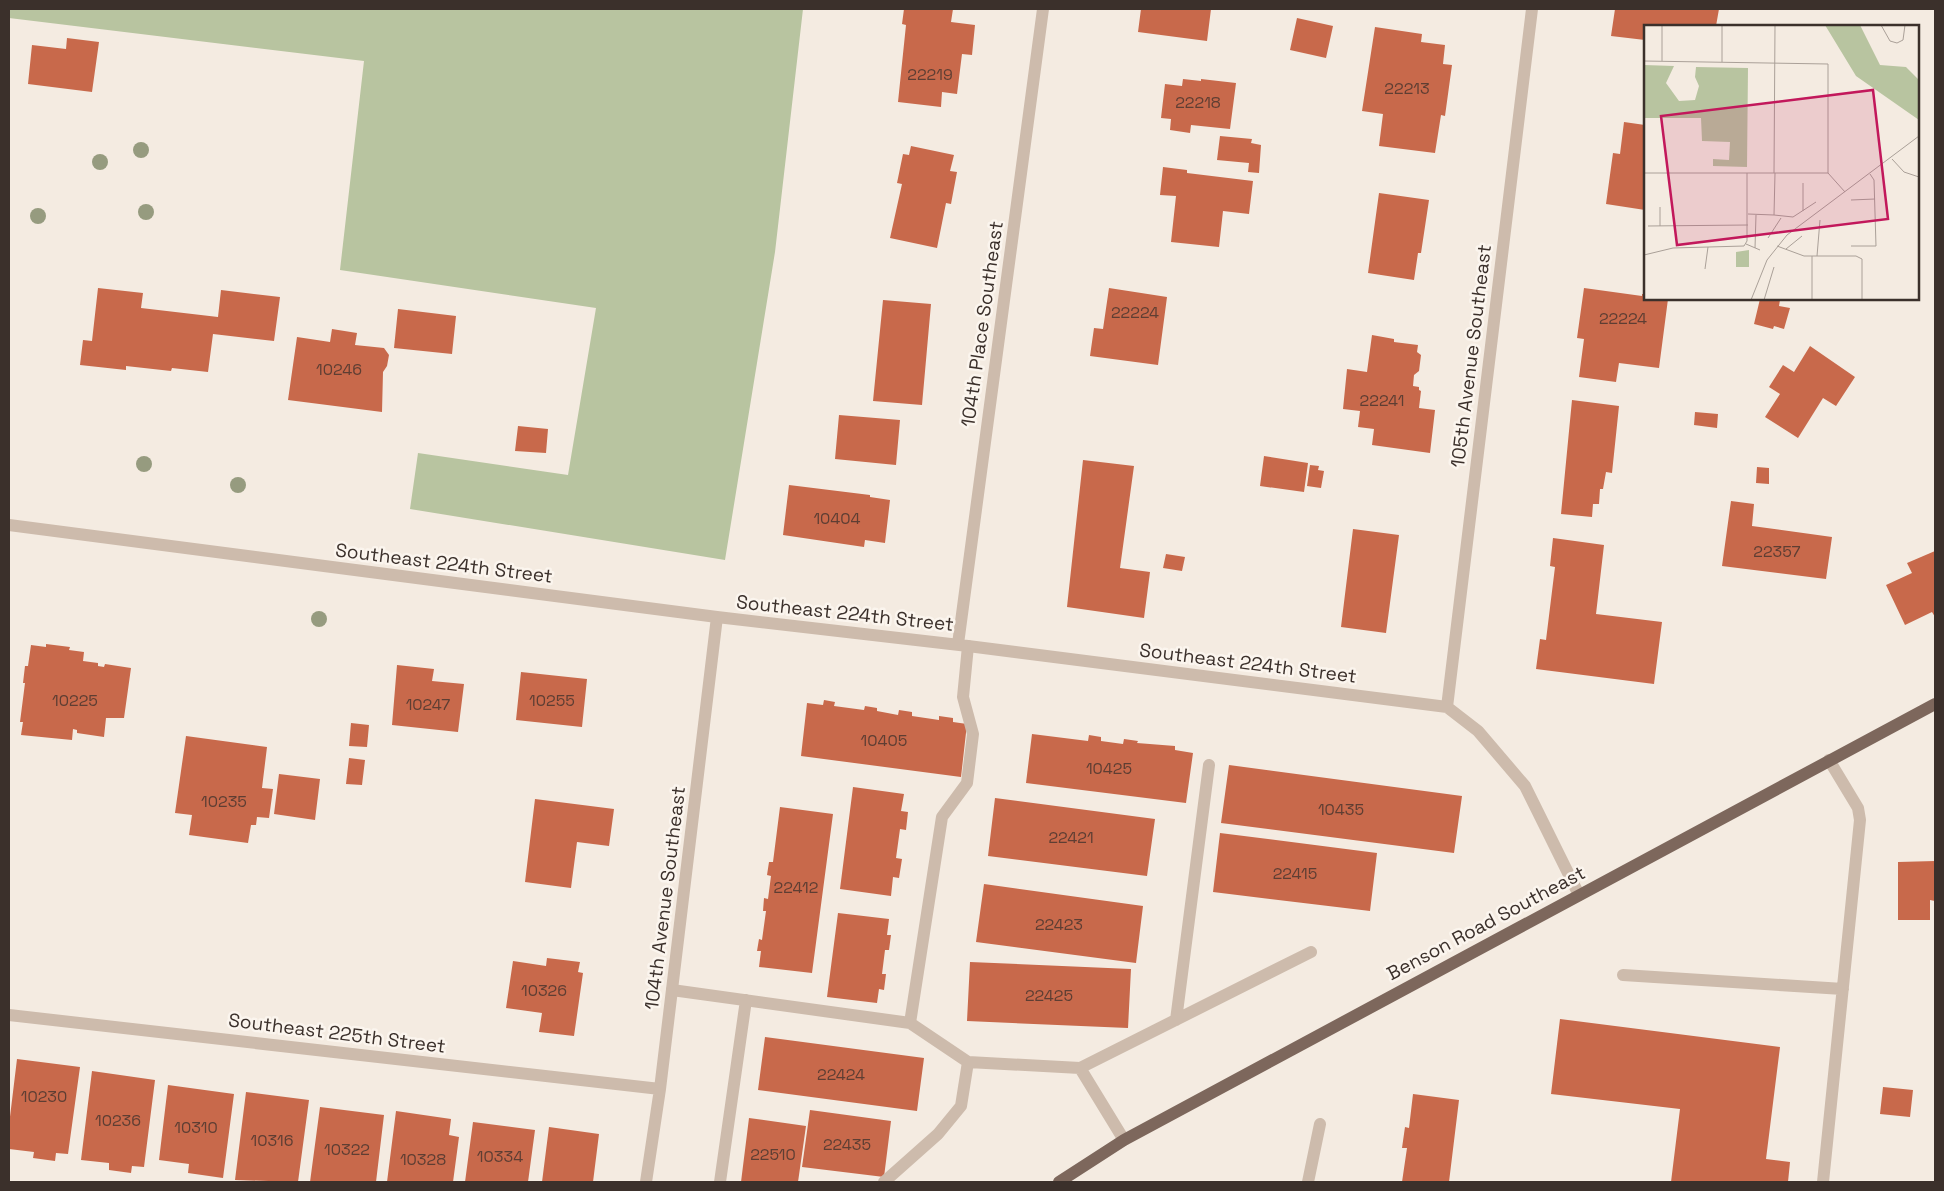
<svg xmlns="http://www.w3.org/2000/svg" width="1944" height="1191" viewBox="0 0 1944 1191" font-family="'Space Grotesk',sans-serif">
<rect width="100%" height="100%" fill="#f4ebe1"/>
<path fill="#b8c4a0" d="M9 9H803L775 252 725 560 410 509 418 453 568 475 596 308 340 270 364 61 9 18Z"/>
<path fill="#c8694b" d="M904 9H953L951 22 975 25 972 55 962 54 957 94 942 92 941 107 898 102 906 25 902 24Z
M1141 9H1211L1207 41 1138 32Z
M1615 9H1719L1716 26H1645V40L1611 36Z
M1297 18 1333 26 1326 58 1290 50Z
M1375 27 1422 34 1421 42 1445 45 1443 64 1452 65 1445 116 1441 115 1435 153 1379 146 1383 114 1362 111Z
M67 38 99 42 92 92 28 84 32 45 66 49Z
M1183 79 1201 81V79L1236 83 1230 129 1191 125 1190 133 1170 130 1171 119 1161 118 1165 84 1182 86Z
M1624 122 1645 125V210L1606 204 1613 153 1620 154Z
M1220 136 1252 139 1251 143 1261 145 1259 173 1248 172 1249 163 1217 160Z
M911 146 954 155 950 171 957 172 951 204 946 203 937 248 890 238 902 184 897 183 903 154 909 155Z
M1163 167 1187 170V173L1253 181 1249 214 1223 211 1219 247 1171 242 1176 196 1160 195Z
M1379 193 1429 200 1421 253H1418L1414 280 1368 273Z
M98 288 143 293 141 308 218 317 221 290 280 297 274 341 213 334 208 372 172 368 171 371 126 366V370L80 365 83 340 92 341Z
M1109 288 1167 297 1158 365 1090 356 1094 328 1103 329Z
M1584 288 1642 296V294H1645V299H1668L1659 368 1619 363 1616 382 1579 377 1584 339 1577 338Z
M1760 299 1780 300 1779 306 1790 308 1784 329 1774 326 1773 329 1754 324Z
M883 300 931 304 922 405 873 401Z
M398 309 456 316 452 354 394 348Z
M332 329 357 333 355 345 384 348 389 355 387 366 383 372 382 412 288 400 297 337 330 342Z
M1372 335 1394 339V342L1418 345 1417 352 1421 355 1419 371 1414 375 1413 386 1419 387V390L1421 391 1419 408 1435 410 1430 453 1372 445 1374 429 1358 427 1360 411 1343 409 1347 369 1367 372Z
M1810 346 1855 377 1836 406 1823 398 1798 438 1765 417 1780 394 1769 387 1783 365 1794 372Z
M1572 400 1619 406 1612 473 1606 472 1603 489H1600L1599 504H1593L1592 517 1561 514Z
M1695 412 1718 414 1717 428 1694 425Z
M839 415 900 420 896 465 835 459Z
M518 426 548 429 546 453 515 451Z
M1264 456 1308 463 1304 492 1260 486Z
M1083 460 1134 466 1120 568 1150 572 1144 618 1067 607Z
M1310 465 1319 466 1318 470 1324 471 1321 488 1307 486Z
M1757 467 1769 468V484L1756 483Z
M789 485 870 495V497L890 500 885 543 865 540 864 547 783 535Z
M1731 501 1754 504 1752 526 1832 537 1826 579 1722 566Z
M1353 529 1399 535 1386 633 1341 627Z
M1553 538 1604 545 1596 614 1662 622 1654 684 1536 669 1540 639 1546 640 1555 567 1550 566Z
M1935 551V617L1932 612 1905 625 1886 585 1912 573 1907 563Z
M1166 554 1185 557 1182 571 1163 568Z
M46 644 70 647 69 650 84 652 83 661 98 663V666L104 667 105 664 131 668 124 718H106L104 737 77 733V730L73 729 72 740 21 735 23 722H20L25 683H23L25 666H28L31 645 46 647Z
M397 665 434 669 432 681 464 684 458 732 392 725Z
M521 672 587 679 582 727 516 720Z
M824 700 835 702 834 706 864 710 865 706 877 708V711L898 715 899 710 912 712V716L939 720V716L953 718V722L967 724 961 777 801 756 807 703 823 705Z
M351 723 369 725 367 747 349 746Z
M1032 734 1088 741 1089 735 1101 737V741L1123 744 1124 739 1138 741 1137 743 1175 746V750L1193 753 1186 803 1026 783Z
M186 736 267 747 262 788 273 789 269 818 257 817 256 825H251L248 843 189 835 192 815 175 813Z
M349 758 365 760 362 785 346 784Z
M1229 765 1462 796 1454 853 1221 823Z
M279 774 320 779 315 820 274 814Z
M853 787 904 794 901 811 908 812 906 830 900 829 896 858 902 859 899 878 893 877 891 896 840 889Z
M995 798 1155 819 1147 876 988 856Z
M535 799 614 809 609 846 577 842 571 888 525 882Z
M780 807 833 814 812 973 759 967 761 951H757L759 939 762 940 766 911H763L764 898 768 899 771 876 767 875 769 862H773Z
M1220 833 1377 853 1370 911 1213 892Z
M1935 861V901L1930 900V920H1898V862Z
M984 884 1143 906 1136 963 976 942Z
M838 913 889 919 887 935H891L889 950H885L882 974H886L884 990 879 989 877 1003 827 997Z
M547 958 580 962 578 972 583 973 574 1036 539 1032 542 1013 506 1008 513 961 546 966Z
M970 962 1131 969 1128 1028 967 1021Z
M1560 1019 1780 1047 1766 1159 1790 1162 1788 1182H1671L1680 1109 1551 1094Z
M765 1037 924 1058 917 1111 758 1090Z
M17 1059 80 1067 68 1154 56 1153 55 1161 33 1158 34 1152 9 1149V1125Z
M92 1071 155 1080 144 1167 132 1166 131 1173 109 1170V1163L81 1160Z
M168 1085 234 1094 223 1178 188 1173 189 1164 159 1160Z
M1883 1087 1913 1090 1910 1117 1880 1114Z
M246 1092 309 1100 298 1182 235 1180Z
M1413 1094 1459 1100 1449 1182H1402L1407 1148H1402L1405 1127 1409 1128Z
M320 1107 384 1115 376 1182H310Z
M810 1110 891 1121 884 1177 802 1167Z
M396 1111 451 1119 449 1135 459 1137 453 1182H387Z
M749 1118 806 1126 798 1182H741Z
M473 1122 535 1130 528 1182H465Z
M549 1127 599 1134 593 1182H542Z"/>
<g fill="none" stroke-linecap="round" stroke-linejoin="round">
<path stroke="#cdbbac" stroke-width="12" d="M1623 975 1843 989
M672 990 910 1023 942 817 967 783 973 734 963 697 968 646
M1176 1020 1209 765
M910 1023 968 1062 1080 1068 1311 952
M1080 1068 1124 1140
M720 1182 746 1000
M884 1182 938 1134 961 1106 968 1062
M1308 1182 1320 1124
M1823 1182 1860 820 1858 808 1829 760"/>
<path stroke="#cdbbac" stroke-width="12" d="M9 525 717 617 968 646 1447 707 1478 731 1525 786 1579 895
M958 644 1043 9
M1447 707 1532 9
M9 1015 660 1089
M646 1182 660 1089 717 617"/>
<path stroke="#7d675c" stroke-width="12" d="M1059 1182 1124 1140 1935 704"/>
</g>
<g fill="#969b7f">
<circle cx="141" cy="150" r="8"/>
<circle cx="100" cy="162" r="8"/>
<circle cx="146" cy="212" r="8"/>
<circle cx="38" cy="216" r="8"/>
<circle cx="144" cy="464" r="8"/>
<circle cx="238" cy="485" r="8"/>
<circle cx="319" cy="619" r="8"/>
</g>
<g text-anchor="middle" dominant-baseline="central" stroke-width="5" stroke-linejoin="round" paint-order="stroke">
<g font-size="16" fill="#5e3e33">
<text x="930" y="74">22219</text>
<text x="1407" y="88">22213</text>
<text x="1198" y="102">22218</text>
<text x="1135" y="312">22224</text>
<text x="1623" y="318">22224</text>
<text x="339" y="369">10246</text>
<text x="1382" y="400">22241</text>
<text x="837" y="518">10404</text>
<text x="1777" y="551">22357</text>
<text x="75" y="700">10225</text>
<text x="552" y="700">10255</text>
<text x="428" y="704">10247</text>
<text x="884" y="740">10405</text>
<text x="1109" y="768">10425</text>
<text x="224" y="801">10235</text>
<text x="1341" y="809">10435</text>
<text x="1071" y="837">22421</text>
<text x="1295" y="873">22415</text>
<text x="796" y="887">22412</text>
<text x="1059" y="924">22423</text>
<text x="544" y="990">10326</text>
<text x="1049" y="995">22425</text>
<text x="841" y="1074">22424</text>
<text x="44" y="1096">10230</text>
<text x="118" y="1120">10236</text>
<text x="196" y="1127">10310</text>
<text x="272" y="1140">10316</text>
<text x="847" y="1144">22435</text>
<text x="347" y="1149">10322</text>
<text x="773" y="1154">22510</text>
<text x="500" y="1156">10334</text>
<text x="423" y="1159">10328</text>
</g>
<g font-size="19" fill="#3b302b" stroke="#fbf5ee">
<text transform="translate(982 324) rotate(-82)">104th Place Southeast</text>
<text transform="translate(1471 356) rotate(-83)">105th Avenue Southeast</text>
<text transform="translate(444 563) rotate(7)">Southeast 224th Street</text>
<text transform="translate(845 613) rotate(6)">Southeast 224th Street</text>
<text transform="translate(1248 663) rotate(7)">Southeast 224th Street</text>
<text transform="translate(665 898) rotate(-83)">104th Avenue Southeast</text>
<text transform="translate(1486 923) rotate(-28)">Benson Road Southeast</text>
<text transform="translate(337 1033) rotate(7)">Southeast 225th Street</text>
</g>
</g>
<g transform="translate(1644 25)">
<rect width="275" height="275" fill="#f4ebe1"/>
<path d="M181 0H216L236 40 262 42 275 55V95L212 51ZM0 40 30 41 22 58 35 76 51 75 55 61 51 52 52 42 104 43 103 142 69 141V134L85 135 86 117 58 116 57 93H0ZM105 225V242H92V227Z" fill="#b8c4a0"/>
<path fill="none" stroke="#aaa098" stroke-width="1" d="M78 0V37M237 0 246 16 253 18 259 15 261 0M0 36 184 39V148M18 36V0M248 134 260 147 275 152M0 148H184L201 167M130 148 131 0M207 175 231 174M16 182V201M159 186V158M104 189 130 190 131 148M130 190 149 192 172 177M4 201 104 200M124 213 137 193M102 219 116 225M133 221 160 231H212L218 234V275M207 221H232L230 155 226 149M111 223 112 190M142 224 158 211M0 230 29 223 100 221 103 216V148M173 231 176 195M61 244 64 222M107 275 123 235 143 210 275 111M120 275 130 242M168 275V231"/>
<path fill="#c2185b" fill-opacity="0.15" stroke="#c2185b" stroke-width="2.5" d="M229 65 244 194 33 220 17 91Z"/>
<rect width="275" height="275" fill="none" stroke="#3b302b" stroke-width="2.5"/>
</g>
<rect width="1944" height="1191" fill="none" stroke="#3b302b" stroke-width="20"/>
</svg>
